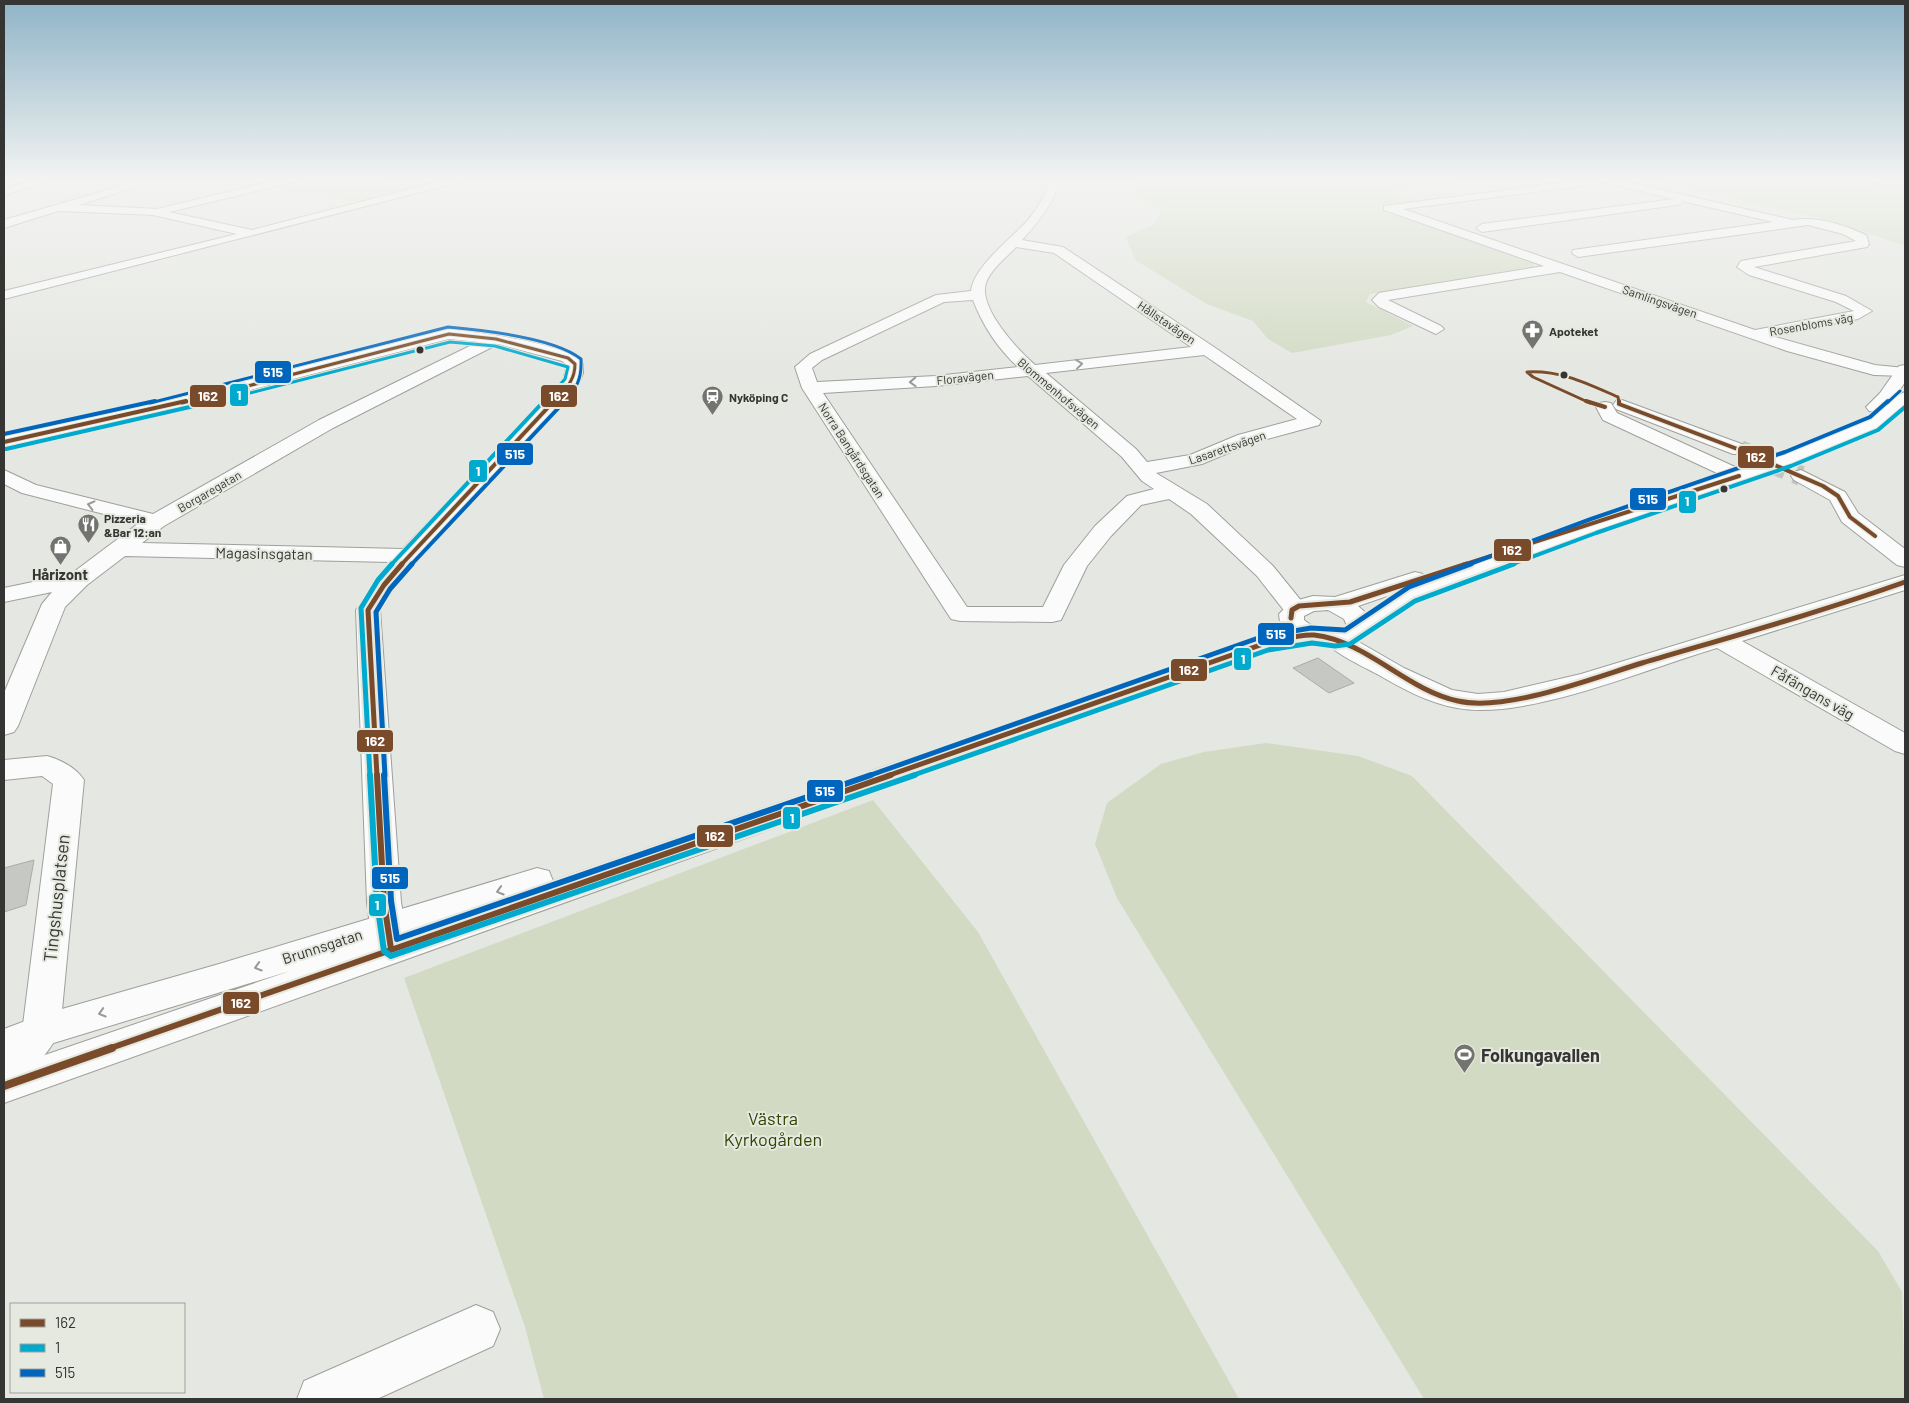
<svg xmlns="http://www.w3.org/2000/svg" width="1909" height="1403" viewBox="0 0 1909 1403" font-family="Barlow,sans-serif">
<rect width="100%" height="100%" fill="#e5e7e2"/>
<path fill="#d2dac3" d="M315 180H360L418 188 362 203 276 189Z
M1132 180H1486L1399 190 1401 195 1420 201 1376 206 1533 261 1535 268 1370 294 1366 302 1413 326 1391 335 1292 353 1268 339 1253 321 1207 304 1135 260 1126 237 1154 224 1162 208 1134 196Z
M1646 180H1835L1905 185V246L1831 221Z
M1266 743 1358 756 1412 776 1878 1251 1902 1292 1905 1399H1424L1117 898 1095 844 1107 803 1161 764 1204 752Z
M873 800 978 932 1239 1399H544L525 1327 404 978Z"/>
<path fill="#c6c8c4" stroke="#abaca9" d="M1318 658 1354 683 1329 693 1293 668Z
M34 860 26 905 4 912V868Z"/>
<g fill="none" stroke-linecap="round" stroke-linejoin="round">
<path stroke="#c2c4bf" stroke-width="20" stroke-dasharray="20 10" stroke-linecap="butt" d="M1740 450 1801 476"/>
<defs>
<path id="minor" d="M37 180H53L4 195V189Z
M142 180H157L79 205 157 209 278 180H295L294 182 169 212 252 230 445 180H461L460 182 4 299V291L237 234 153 215 58 211 4 228V220Z
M1051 180H1061C1052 204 1039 222 1022 240L1063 247 1214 347 1321 421 1319 425 1252 443 1202 464 1156 473 1207 504 1273 566 1307 608 1304 613 1295 615 1286 613 1257 576 1191 514 1169 499 1141 505 1111 536 1087 566 1061 620 1052 622 960 621 951 619 802 388 795 367 810 354 936 295 971 291C973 267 1012 238 1028 220 1038 208 1045 195 1051 180ZM1016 247 1054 253 1191 347 1035 365C1018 350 978 308 986 283 990 270 1007 257 1016 247ZM973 300C982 324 998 349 1018 367L936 376 817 382 812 368 822 360 944 302ZM1204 355 1297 419 1238 435 1190 455 1147 462 1136 449 1046 373ZM1028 376 1122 457 1142 481 1154 489 1127 496 1095 526 1064 565 1043 607H967L823 393 936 386Z
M1584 180H1618L1793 220C1817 216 1844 225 1866 235L1869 244 1867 247 1754 267 1846 296 1872 311 1858 319 1772 336 1875 365 1905 368V376L1874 375 1787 351 1560 272 1388 300 1441 326 1444 329 1436 334 1379 307 1372 300 1379 293 1384 292 1544 266 1384 210V206ZM1606 183 1674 199 1482 224 1476 228 1482 232 1677 205 1681 204 1682 201 1773 222 1573 250 1572 253 1578 257 1808 225 1843 234 1856 241 1746 260 1741 261 1737 267 1749 275 1836 302 1854 311 1755 330 1403 209Z
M449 329C476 332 569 343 583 364V373L577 387 417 561 394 589 380 610 401 902 409 949 404 959 391 963 378 959 373 949 367 902 356 610 376 580 391 562 125 556 87 585 65 607 18 726 14 732 4 735V693L42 604 52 592 4 602V588L71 574 139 523 22 493 4 484V470L36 485 153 514 319 420 478 342 449 339 168 411 4 448V436L167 401ZM498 344 562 361 567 365 563 381 403 549 142 543 164 526 333 428Z
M1622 400 1747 446 1750 450 1747 454H1733L1616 409 1613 405 1616 401Z
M1605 402 1611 403 1617 413 1746 472 1749 476 1746 480 1739 482 1732 480 1603 420 1596 407 1599 403Z
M1801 470 1845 492 1858 513 1905 549V567L1897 565 1842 522 1830 500 1794 480 1791 476 1794 472Z
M1905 575V590L1742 641 1905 733V754L1895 751 1717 648C1648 668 1526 721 1457 708 1428 703 1401 688 1377 674 1362 666 1333 653 1323 639L1327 634 1336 631 1345 634 1404 668 1452 690 1478 694 1504 692 1581 674Z
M47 756C61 760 76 768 84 780L60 1031C48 1054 29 1078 4 1087V1046L23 1025 53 784 42 776 4 780V760Z
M476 1305 493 1312 500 1329 493 1346 377 1399H297L304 1381Z"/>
<path id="major" d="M1905 365V382L1896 396 1905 392V406L1881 427 1795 463 1601 531 1420 599 1355 642 1337 647 1308 643 1274 649 4 1103V1069L290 971 47 1045 4 1061V1029L41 1015 219 964 537 868 549 871 553 881 1257 638 1287 631 1280 622 1279 614 1291 602 1313 596 1335 597 1415 572 1423 574 1426 581 1585 521 1781 455 1867 419 1876 412 1869 411 1866 407 1880 393 1899 366ZM1396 593 1366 613 1358 606ZM1328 610 1344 619 1347 626C1330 635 1318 631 1304 620V616L1314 611Z"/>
<path id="highway" d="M1866 180H1905V185L1871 183Z"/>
</defs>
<use href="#minor" stroke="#9ea09c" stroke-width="2"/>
<use href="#major" stroke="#9ea09c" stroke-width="2"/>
<use href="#highway" stroke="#9ea09c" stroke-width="2"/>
<use href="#minor" fill="#fbfbfb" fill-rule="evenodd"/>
<use href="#major" fill="#fbfbfb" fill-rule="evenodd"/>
<use href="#highway" fill="#fbfbfb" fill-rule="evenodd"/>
<defs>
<path id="bus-1-far4" d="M182 403 449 334 496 339 568 358 575 364C575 382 564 390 553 403
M1590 403 1533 377 1527 372C1561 370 1588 384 1618 397L1619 403"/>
<path id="bus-1-far3" d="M1586 401 1605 407
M1619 401V404
M1619 404 1740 450 1823 486 1838 496 1850 517 1875 536
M4 442 186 401
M401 565 554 401
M1463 565 1739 476"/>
<path id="bus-1-far2" d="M1291 618 1292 610 1299 606 1350 602 1467 564
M377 776 368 610 384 585 402 564
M887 776 1266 643C1281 640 1300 634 1314 635 1367 641 1406 690 1458 701 1507 712 1593 678 1642 663 1730 637 1818 613 1905 582"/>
<path id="bus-1-far1" d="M377 775 384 902 391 949
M108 1049 891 775"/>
<path id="bus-1" d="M4 1086 112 1048"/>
<path id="bus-2-far3" d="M211 403 450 342 495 346 568 367 565 379 543 403"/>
<path id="bus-2-far2" d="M6 449 216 401
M391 565 544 401
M1510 565 1596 533 1791 466 1878 430 1905 407"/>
<path id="bus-2-far1" d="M370 776 361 608 378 580 392 564
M911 776 1268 650 1312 643 1335 646 1350 644 1415 601 1514 564"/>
<path id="bus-2" d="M370 775 377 902 384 951 391 956 915 775"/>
<path id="bus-3-far3" d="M150 403 448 327C482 330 555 338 581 359 582 379 577 388 563 403
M1887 403 1900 391"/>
<path id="bus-3-far2" d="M4 434 155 401
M411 565 565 401
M1467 565 1591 519 1785 452 1870 417 1888 401"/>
<path id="bus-3-far1" d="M385 776 376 612 390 589 412 564
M868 776 1264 636 1311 628 1345 630 1409 587 1471 564"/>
<path id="bus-3" d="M384 775 391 901 397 939 871 775"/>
</defs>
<use href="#bus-1-far4" stroke="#e6e9e0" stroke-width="5"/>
<use href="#bus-1-far3" stroke="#e6e9e0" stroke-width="6"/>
<use href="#bus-1-far2" stroke="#e6e9e0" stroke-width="9"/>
<use href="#bus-1-far1" stroke="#e6e9e0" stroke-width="10"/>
<use href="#bus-1" stroke="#e6e9e0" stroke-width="12"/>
<use href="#bus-2-far3" stroke="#e6e9e0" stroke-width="5"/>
<use href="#bus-2-far2" stroke="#e6e9e0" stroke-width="6"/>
<use href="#bus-2-far1" stroke="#e6e9e0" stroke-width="9"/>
<use href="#bus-2" stroke="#e6e9e0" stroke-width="10"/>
<use href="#bus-3-far3" stroke="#e6e9e0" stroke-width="5"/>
<use href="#bus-3-far2" stroke="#e6e9e0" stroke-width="6"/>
<use href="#bus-3-far1" stroke="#e6e9e0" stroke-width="9"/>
<use href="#bus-3" stroke="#e6e9e0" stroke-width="10"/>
<use href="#bus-1-far4" stroke="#7a4b2a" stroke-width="3"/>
<use href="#bus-1-far3" stroke="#7a4b2a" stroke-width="4"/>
<use href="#bus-1-far2" stroke="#7a4b2a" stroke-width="5"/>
<use href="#bus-1-far1" stroke="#7a4b2a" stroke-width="6"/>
<use href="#bus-1" stroke="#7a4b2a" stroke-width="8"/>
<use href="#bus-2-far3" stroke="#00a9ce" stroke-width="3"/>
<use href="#bus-2-far2" stroke="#00a9ce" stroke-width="4"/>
<use href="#bus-2-far1" stroke="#00a9ce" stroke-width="5"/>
<use href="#bus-2" stroke="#00a9ce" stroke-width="6"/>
<use href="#bus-3-far3" stroke="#0065bd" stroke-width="3"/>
<use href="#bus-3-far2" stroke="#0065bd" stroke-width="4"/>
<use href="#bus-3-far1" stroke="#0065bd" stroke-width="5"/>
<use href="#bus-3" stroke="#0065bd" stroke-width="6"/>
</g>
<defs><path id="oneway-chevron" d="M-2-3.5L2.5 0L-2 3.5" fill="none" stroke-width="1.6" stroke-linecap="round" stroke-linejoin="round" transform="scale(1.25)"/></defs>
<g stroke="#989897">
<use href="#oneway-chevron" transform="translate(1079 364) rotate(-6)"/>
<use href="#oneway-chevron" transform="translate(913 382) rotate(178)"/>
<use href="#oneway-chevron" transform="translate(91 505) rotate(-166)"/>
<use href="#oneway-chevron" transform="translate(500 891) rotate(163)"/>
<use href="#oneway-chevron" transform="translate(258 967) rotate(163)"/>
<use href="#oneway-chevron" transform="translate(102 1013) rotate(164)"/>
</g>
<linearGradient id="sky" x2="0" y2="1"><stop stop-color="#8fb4c7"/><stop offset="0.48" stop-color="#f3f4f2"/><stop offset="1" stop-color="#f3f4f2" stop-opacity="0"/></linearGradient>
<rect width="1909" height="376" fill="url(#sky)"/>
<defs>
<symbol id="pharmacy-pin" viewBox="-11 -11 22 30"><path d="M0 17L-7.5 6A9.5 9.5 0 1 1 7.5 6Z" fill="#737470" stroke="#e6e9e0"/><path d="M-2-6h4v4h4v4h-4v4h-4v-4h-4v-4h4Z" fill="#fff"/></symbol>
<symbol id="station-pin" viewBox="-11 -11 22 30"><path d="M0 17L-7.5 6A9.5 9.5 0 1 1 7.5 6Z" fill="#737470" stroke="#e6e9e0"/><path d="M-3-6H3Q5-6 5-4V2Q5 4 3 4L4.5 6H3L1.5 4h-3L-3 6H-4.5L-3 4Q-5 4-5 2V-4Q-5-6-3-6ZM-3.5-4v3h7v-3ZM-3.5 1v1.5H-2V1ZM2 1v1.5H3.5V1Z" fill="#fff"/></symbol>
<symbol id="restaurant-pin" viewBox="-11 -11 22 30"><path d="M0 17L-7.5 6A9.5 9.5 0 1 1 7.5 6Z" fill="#737470" stroke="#e6e9e0"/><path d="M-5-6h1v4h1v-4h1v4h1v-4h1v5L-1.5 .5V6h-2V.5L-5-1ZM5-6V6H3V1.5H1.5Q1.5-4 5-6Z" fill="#fff"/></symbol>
<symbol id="shop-pin" viewBox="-11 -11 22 30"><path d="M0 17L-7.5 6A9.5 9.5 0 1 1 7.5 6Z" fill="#737470" stroke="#e6e9e0"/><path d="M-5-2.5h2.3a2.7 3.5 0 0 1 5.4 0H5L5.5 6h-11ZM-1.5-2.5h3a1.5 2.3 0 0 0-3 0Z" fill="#fff"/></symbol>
<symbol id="stadium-pin" viewBox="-11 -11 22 30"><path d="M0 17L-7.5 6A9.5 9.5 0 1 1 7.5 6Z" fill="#737470" stroke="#e6e9e0"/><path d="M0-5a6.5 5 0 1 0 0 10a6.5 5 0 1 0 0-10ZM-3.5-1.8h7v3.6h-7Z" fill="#fff"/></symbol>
</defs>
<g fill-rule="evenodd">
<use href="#pharmacy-pin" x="1520" y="318" width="25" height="34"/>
<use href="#station-pin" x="700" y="384" width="25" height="34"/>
<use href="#restaurant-pin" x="76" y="512" width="25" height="34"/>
<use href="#shop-pin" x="48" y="534" width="25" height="34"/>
<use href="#stadium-pin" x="1452" y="1042" width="25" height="34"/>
</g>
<g fill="#353633" stroke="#e6e9e0" stroke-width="2">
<circle cx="420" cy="350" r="4.5"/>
<circle cx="1564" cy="375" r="4.5"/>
<circle cx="1724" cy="489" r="4.5"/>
</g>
<g text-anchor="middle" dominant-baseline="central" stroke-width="4" stroke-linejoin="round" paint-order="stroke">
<g font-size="12" fill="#353633" stroke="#e6e9e0">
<text transform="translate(1660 301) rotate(19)">Samlingsvägen</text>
<text transform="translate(1167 322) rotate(34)">Hållstavägen</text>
<text transform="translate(1811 324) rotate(-10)">Rosenbloms väg</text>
<text transform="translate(965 377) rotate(-6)">Floravägen</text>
<text transform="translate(1059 393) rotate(40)">Blommenhofsvägen</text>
<text transform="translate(1227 447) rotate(-19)">Lasarettsvägen</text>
<text transform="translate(852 450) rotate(57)">Norra Bangårdsgatan</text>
<text transform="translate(209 491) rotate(-30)">Borgaregatan</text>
</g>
<g font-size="12" font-weight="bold" fill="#353633" stroke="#e6e9e0" text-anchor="start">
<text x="1549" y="331">Apoteket</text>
<text x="729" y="397">Nyköping C</text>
<text x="104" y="518">Pizzeria<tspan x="104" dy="14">&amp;Bar 12:an</tspan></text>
</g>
<g font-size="15" fill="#353633" stroke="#e6e9e0">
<text transform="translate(264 553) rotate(1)">Magasinsgatan</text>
<text transform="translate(1813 692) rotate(30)">Fåfängans väg</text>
<text transform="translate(322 946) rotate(-18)">Brunnsgatan</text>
</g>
<g font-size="15" font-weight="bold" fill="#353633" stroke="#e6e9e0">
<text x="60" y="574">Hårizont</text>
</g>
<g font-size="18" fill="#353633" stroke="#e6e9e0">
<text transform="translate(56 898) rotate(-84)">Tingshusplatsen</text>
</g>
<g font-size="18" font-weight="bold" fill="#353633" stroke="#e6e9e0" text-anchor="start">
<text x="1481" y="1055">Folkungavallen</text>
</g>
<g font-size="18" fill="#334300" stroke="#e6e9e0">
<text x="773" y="1118">Västra<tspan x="773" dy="21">Kyrkogården</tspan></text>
</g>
</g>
<g stroke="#e6e9e0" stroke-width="2">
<rect x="254" y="360" width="38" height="24" rx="5" fill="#0065bd"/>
<rect x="229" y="383" width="20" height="24" rx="5" fill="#00a9ce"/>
<rect x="189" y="384" width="38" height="24" rx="5" fill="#7a4b2a"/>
<rect x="540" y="384" width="38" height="24" rx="5" fill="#7a4b2a"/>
<rect x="496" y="442" width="38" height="24" rx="5" fill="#0065bd"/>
<rect x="1737" y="445" width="38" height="24" rx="5" fill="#7a4b2a"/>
<rect x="468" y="459" width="20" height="24" rx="5" fill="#00a9ce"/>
<rect x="1629" y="487" width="38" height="24" rx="5" fill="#0065bd"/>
<rect x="1678" y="490" width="19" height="24" rx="5" fill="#00a9ce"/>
<rect x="1493" y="538" width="39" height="24" rx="5" fill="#7a4b2a"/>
<rect x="1257" y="622" width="38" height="24" rx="5" fill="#0065bd"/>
<rect x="1233" y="647" width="19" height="24" rx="5" fill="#00a9ce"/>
<rect x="1170" y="658" width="38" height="24" rx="5" fill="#7a4b2a"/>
<rect x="356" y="729" width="38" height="24" rx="5" fill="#7a4b2a"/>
<rect x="806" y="779" width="38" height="24" rx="5" fill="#0065bd"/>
<rect x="782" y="806" width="19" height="24" rx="5" fill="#00a9ce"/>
<rect x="696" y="824" width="38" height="24" rx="5" fill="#7a4b2a"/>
<rect x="371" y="866" width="38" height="24" rx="5" fill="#0065bd"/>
<rect x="368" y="893" width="19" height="24" rx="5" fill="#00a9ce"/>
<rect x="222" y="991" width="38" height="24" rx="5" fill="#7a4b2a"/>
</g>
<g font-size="14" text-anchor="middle" font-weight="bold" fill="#fff">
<text x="273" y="377">515</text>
<text x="239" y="400">1</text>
<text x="208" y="401">162</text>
<text x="559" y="401">162</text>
<text x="515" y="459">515</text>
<text x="1756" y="462">162</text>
<text x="478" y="476">1</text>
<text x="1648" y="504">515</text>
<text x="1687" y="506">1</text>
<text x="1512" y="555">162</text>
<text x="1276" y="639">515</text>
<text x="1243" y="664">1</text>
<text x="1189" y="675">162</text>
<text x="375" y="746">162</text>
<text x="825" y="796">515</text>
<text x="792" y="823">1</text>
<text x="715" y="841">162</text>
<text x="390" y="883">515</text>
<text x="377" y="910">1</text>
<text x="241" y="1008">162</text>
</g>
<rect width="1909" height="1403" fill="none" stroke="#353633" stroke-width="10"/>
<rect x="10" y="1303" width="175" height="90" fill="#e6e9e0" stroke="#9fa19b"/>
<rect x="20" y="1319" width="25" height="8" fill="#7a4b2a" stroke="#9fa19b"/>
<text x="55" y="1328" font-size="15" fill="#353633">162</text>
<rect x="20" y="1344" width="25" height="8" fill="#00a9ce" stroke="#9fa19b"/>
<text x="55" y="1353" font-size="15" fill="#353633">1</text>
<rect x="20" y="1369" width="25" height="8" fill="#0065bd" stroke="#9fa19b"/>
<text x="55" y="1378" font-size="15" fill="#353633">515</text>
</svg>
